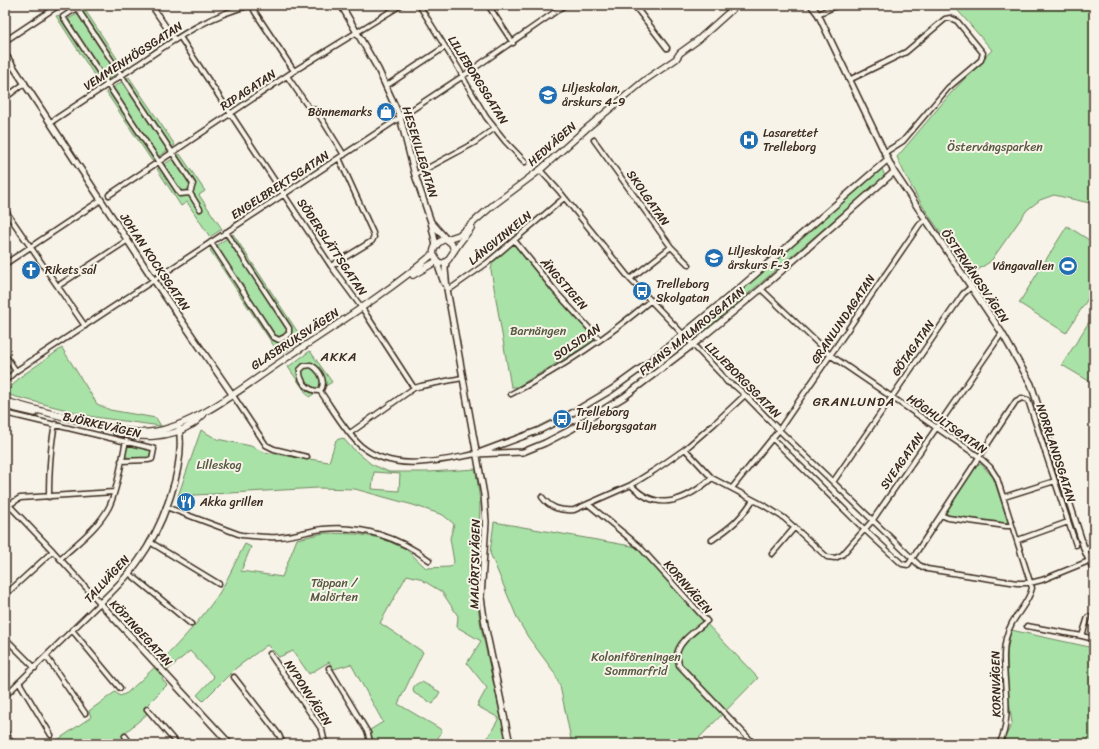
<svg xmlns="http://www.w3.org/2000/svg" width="1099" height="749" viewBox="0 0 1099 749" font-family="Sriracha,sans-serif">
<rect width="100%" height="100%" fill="#f7f3e8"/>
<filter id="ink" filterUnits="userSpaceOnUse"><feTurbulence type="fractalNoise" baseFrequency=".025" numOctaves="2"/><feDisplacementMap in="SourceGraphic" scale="8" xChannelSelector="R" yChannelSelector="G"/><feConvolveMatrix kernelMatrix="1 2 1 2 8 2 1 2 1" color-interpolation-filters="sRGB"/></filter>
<g filter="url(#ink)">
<path fill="#a8e2a7" stroke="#728662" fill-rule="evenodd" d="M953 5H1094V204L1054 195 1040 200 1027 210 991 261 972 274C943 236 916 202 897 157L951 93 992 50Z
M85 10 124 69 100 84 56 16 60 15 68 19Z
M129 77 175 145 152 161 106 92Z
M180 154 205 191 199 195 222 229 210 237 187 202 181 206 157 169Z
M882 169 885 176 699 336 693 330Z
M1067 226 1094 243V289L1066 333 1019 303Z
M233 234 303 340 280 355 210 250Z
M512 245 515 246 552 292 593 337 594 341 517 387H511L491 270 493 261Z
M1094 314V384L1062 365Z
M62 348 97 404 110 410 156 418 161 426 94 417 5 394 20 377Z
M310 351 332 382 309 397 288 367Z
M201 430 217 439 251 446 263 452 329 462 336 440 343 438 349 445 371 464 389 472H429L476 469 480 502 477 599 481 627 507 744H487L486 741 499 718 477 706 487 688 467 663 481 641 457 627 458 616 442 592 419 578 407 575 380 623 423 652 398 704 442 730 435 744H374L370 730 383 722 351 664 334 669 329 662 309 674 293 651 279 657 267 645 236 668 203 701 197 695 214 677 190 651 168 670 162 679 167 685 148 704 146 715 127 731 121 741 117 744H44L59 739 91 717 89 711 115 692 120 696 127 693C159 664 190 634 216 598 227 582 235 562 245 544L251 547 241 571 282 577 297 539 324 533 356 534 381 538 406 549 426 568 450 567 454 562 450 538 454 524 443 515 413 505 355 489 318 488 178 496ZM374 472 400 474 399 491 372 489Z
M128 444 150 449 151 451 149 458H128L125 454Z
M976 464H981L993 477 1008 521 1006 523 947 515 946 512Z
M494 522 637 547 704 621 758 678 693 744H572L560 686 554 672 528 637 518 620 490 553Z
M1011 630 1094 648V738L1089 744H1002L1012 723 1008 693 1007 652Z
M422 682 440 692 433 704 414 693C411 687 416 683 422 682Z"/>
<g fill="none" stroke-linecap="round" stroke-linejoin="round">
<defs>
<path id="minor" d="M151 5 175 40
M252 5 255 12 294 71
M419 5 459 69 466 83 486 117 505 141 525 162
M488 5 513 43
M634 5 667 48
M77 8 193 184 190 193 180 194 63 17C69 13 75 9 81 5
M818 14 838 5
M180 37 331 266 362 308 414 388
M5 41 59 5
M287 76 309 108 316 110 344 155
M849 80 906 52 945 19 950 18 957 21 983 53 981 60 948 88 903 141 884 153
M386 86 445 47
M5 98 25 83
M51 122C80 103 108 84 137 65 174 40 208 15 252 5
M594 140 671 247 689 265
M540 170 560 192 630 279 721 374 727 382 735 386 745 395 779 430 919 565 927 569 1017 583H1030L1042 580 1089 561
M415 175 474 143 495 128
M190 193 200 209
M109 195 294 71 401 5
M5 210 85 326
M514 240 556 292 600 340
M211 242 273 337 279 340 285 337 289 333V328L226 232
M5 264 101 200
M331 266 372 241 374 237 373 233 339 158
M630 279 671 247
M58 286 128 240
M447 289 453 287 487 263 564 198
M761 289 830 355 978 456 990 467 997 478 1032 588C1029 601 1019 611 1012 623 1007 632 1004 644 1004 655 1003 683 1013 720 999 744
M5 355 16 371
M311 365C320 370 327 382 320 391 309 392 299 381 300 370L304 366Z
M5 381 16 371 463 76 565 5
M320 391C332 408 346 433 361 446 394 473 438 461 476 454
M232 394 266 445 274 449 307 457
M511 394C561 368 608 337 651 300
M5 413 152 448 154 449 152 459 148 460 121 461
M350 433 414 388 421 386 462 378
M772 438 865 530 902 564 908 565 1016 401 1022 398 1028 400 1076 545
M685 449 712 478 765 506 784 518 827 557 835 558 842 555 872 521 1002 333
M833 482 963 294 971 287
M631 485C658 514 687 500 712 478
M732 488 779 430 920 224 925 220
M49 497C49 472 50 449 55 424
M542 497C550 508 560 511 574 510L631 485 655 470 685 449 715 423 745 395
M1004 497 1055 481
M5 501 53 551 100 603 5 696
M588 504 639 546 707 621C698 629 678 641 677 655 677 658 679 662 679 665L754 744
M9 505 20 498 114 492
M166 507 241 535C253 536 266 538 278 537 293 536 308 531 323 529 361 525 399 537 429 560
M941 515 948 518 1006 526H1012
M712 540C731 527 740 520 753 500
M1018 540 1068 522
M150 542 219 584
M1085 551 1094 544
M772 554 795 527
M60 559C77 543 98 528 109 507 118 489 121 462 126 441
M129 573 191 624
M5 595 53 551
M1088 617 1082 636 1094 639
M1027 626 1082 636
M72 630 120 688
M5 638 35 668
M270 654 322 730 325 743
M46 656 85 713
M329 668 368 733 370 743 369 744
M234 677 279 735 283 744
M19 682 51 735
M147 709 177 744
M5 731 12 744
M125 736 131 744
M296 744 312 743 331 744"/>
<path id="tertiary" d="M341 5 378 69 400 117 415 175 431 222 436 246
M811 5 818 14 894 172 1002 333 1031 384 1085 551 1094 571
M5 54 149 273 232 394
M432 223 446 239
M438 262 439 269 444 283
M446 262 445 269 447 289 484 495 486 522 481 597 485 625 510 744
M179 428C186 467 162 528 139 560 128 576 114 590 100 603L230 744
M481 452 540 430 562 419 611 390 644 366 743 285 887 160
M476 454 523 452 545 443 570 430 624 397 699 340 761 289 894 172"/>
<path id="secondary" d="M447 239 459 235 492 206 540 170 587 128 645 80 676 59 680 53 698 40 737 5
M454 251 452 244 446 239C438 241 434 246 433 254L438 262C443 264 445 263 448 260L460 242 471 228
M413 275 437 261
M5 401C36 410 67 418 99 425 115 429 133 434 150 432 193 428 246 385 282 361 334 326 386 294 433 254
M5 406 35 413
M116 432C140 438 169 439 191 425 196 423 199 418 203 415"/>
</defs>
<use href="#minor" stroke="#3b2a1e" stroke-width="7"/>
<use href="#tertiary" stroke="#3b2a1e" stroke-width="8"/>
<use href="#secondary" stroke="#3b2a1e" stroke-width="8"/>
<use href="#minor" stroke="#f7f3e8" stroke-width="4"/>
<use href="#tertiary" stroke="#f7f3e8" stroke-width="5"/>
<use href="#secondary" stroke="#f7f3e8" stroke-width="5.5"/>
</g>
</g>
<defs>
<symbol id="school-disc" viewBox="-11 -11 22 22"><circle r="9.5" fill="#1f6fb2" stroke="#f7f3e8"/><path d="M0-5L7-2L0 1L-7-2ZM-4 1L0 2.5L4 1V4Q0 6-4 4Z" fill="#fff"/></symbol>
<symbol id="shop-disc" viewBox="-11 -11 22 22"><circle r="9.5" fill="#1f6fb2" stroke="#f7f3e8"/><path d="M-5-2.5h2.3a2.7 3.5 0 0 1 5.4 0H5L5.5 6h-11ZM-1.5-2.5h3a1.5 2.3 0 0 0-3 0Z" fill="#fff"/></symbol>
<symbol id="hospital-disc" viewBox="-11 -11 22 22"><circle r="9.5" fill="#1f6fb2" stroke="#f7f3e8"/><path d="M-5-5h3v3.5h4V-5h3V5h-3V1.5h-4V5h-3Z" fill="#fff"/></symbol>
<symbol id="stadium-disc" viewBox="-11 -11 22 22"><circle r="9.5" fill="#1f6fb2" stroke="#f7f3e8"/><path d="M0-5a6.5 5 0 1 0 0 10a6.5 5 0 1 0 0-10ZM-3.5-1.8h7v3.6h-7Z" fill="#fff"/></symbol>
<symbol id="church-disc" viewBox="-11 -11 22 22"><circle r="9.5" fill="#1f6fb2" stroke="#f7f3e8"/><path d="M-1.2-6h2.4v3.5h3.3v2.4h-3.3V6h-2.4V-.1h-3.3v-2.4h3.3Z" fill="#fff"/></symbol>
<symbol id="bus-disc" viewBox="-11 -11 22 22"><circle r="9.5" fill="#1f6fb2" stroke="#f7f3e8"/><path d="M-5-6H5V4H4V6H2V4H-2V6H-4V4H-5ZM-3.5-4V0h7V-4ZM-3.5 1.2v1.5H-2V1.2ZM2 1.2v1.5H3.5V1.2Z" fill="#fff"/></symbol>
<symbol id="restaurant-disc" viewBox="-11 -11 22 22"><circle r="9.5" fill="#1f6fb2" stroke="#f7f3e8"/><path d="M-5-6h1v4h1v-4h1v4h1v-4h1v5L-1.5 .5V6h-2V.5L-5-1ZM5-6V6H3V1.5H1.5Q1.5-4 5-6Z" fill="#fff"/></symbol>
</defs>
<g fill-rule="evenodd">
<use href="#school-disc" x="537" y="84" width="22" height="22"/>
<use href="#shop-disc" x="375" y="101" width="22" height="22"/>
<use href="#hospital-disc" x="738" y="129" width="22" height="22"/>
<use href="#school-disc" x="703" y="247" width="22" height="22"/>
<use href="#stadium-disc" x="1057" y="255" width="22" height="22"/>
<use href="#church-disc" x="20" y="259" width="22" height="22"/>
<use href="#bus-disc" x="631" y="280" width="22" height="22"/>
<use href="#bus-disc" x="551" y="408" width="22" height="22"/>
<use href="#restaurant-disc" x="175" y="491" width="22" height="22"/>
</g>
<g text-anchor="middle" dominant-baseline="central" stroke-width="4" stroke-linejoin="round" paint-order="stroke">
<g font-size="12" fill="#3b2a1e" stroke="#f7f3e8">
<text transform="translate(133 56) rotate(-33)">VEMMENHÖGSGATAN</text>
<text transform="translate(478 80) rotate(58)">LILJEBORGSGATAN</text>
<text transform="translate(248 90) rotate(-33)">RIPAGATAN</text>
<text transform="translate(552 144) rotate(-41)">HEDVÄGEN</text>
<text transform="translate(420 152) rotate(73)">HESEKILLEGATAN</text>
<text transform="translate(280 185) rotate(-33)">ENGELBREKTSGATAN</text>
<text transform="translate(648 198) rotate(55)">SKOLGATAN</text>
<text transform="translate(500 238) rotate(-39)">LÅNGVINKELN</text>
<text transform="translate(332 247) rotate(56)">SÖDERSLÄTTSGATAN</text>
<text transform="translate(155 262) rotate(56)">JOHAN KOCKSGATAN</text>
<text transform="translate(975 276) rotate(56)">ÖSTERVÅNGSVÄGEN</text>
<text transform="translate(564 284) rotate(49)">ÄNGSTIGEN</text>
<text transform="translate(843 319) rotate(-56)">GRANLUNDAGATAN</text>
<text transform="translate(692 331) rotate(-39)">FRANS MALMROSGATAN</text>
<text transform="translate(295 339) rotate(-33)">GLASBRUKSVÄGEN</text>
<text transform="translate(577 342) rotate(-34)">SOLSIDAN</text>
<text transform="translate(913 348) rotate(-55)">GÖTAGATAN</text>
<text transform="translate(743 380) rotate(45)">LILJEBORGSGATAN</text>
<text transform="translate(947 424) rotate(35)">HÖGHULTSGATAN</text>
<text transform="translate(102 425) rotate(13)">BJÖRKEVÄGEN</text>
<text transform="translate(1056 453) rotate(72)">NORRLANDSGATAN</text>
<text transform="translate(902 461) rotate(-55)">SVEAGATAN</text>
<text transform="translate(475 564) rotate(-89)">MALÖRTSVÄGEN</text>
<text transform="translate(107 579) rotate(-47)">TALLVÄGEN</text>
<text transform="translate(688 587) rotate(49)">KORNVÄGEN</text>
<text transform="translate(141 633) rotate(47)">KÖPINGEGATAN</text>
<text transform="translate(996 684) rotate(-91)">KORNVÄGEN</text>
<text transform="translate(308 693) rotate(57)">NYPONVÄGEN</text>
</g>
<g font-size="12" fill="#3b2a1e" stroke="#f7f3e8" text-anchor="start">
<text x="562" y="88">Liljeskolan,<tspan x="562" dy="14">årskurs 4-9</tspan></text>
<text x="372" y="112" text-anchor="end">Bönnemarks</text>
<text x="763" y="133">Lasarettet<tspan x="763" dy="14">Trelleborg</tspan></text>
<text x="728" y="251">Liljeskolan,<tspan x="728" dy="14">årskurs F-3</tspan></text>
<text x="1054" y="266" text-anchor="end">Vångavallen</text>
<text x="45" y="270">Rikets sal</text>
<text x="656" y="284">Trelleborg<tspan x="656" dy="14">Skolgatan</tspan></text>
<text x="576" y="412">Trelleborg<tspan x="576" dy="14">Liljeborgsgatan</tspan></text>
<text x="200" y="502">Akka grillen</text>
</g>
<g font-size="12" fill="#565840" stroke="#f7f3e8">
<text x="995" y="147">Östervångsparken</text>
<text x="538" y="331">Barnängen</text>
<text x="219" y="465">Lilleskog</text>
<text x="334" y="583">Täppan /<tspan x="334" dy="14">Malörten</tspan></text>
<text x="636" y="657">Koloniföreningen<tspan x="636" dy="14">Sommarfrid</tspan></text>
</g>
<g font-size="13" letter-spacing="1" fill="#3b2a1e" stroke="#f7f3e8">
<text x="339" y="356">AKKA</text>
<text x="854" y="401">GRANLUNDA</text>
</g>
</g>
<rect width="1099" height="749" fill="none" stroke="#f7f3e8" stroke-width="20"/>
<rect x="10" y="10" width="1079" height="729" fill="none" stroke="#3b2a1e" stroke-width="1.5" filter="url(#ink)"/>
</svg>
